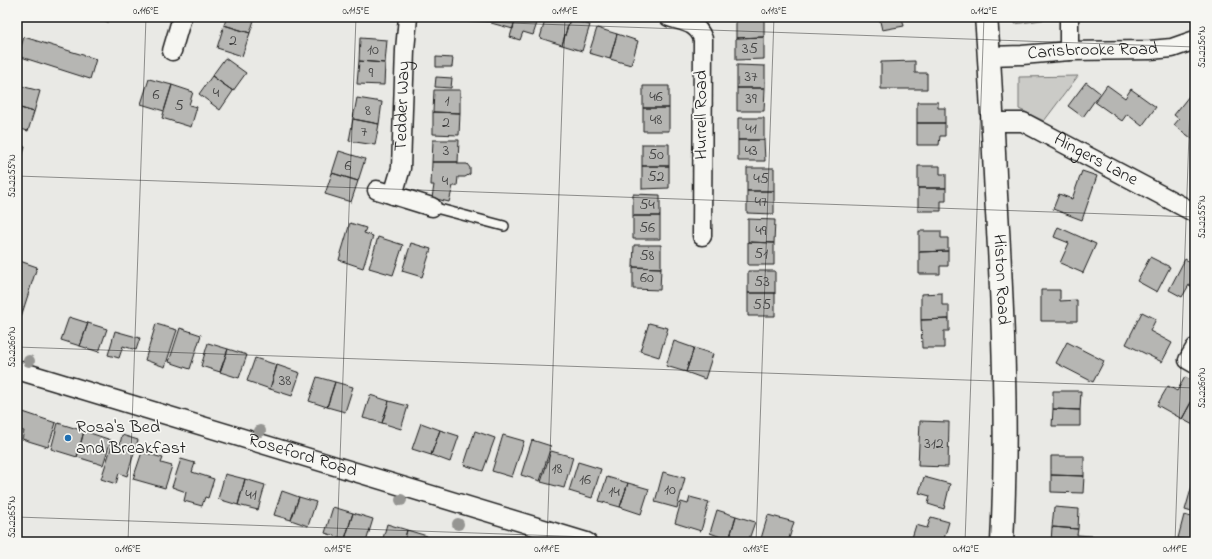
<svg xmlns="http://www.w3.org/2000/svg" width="1212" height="559" viewBox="0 0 1212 559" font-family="'Indie Flower',sans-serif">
<rect width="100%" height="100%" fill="#e9e9e5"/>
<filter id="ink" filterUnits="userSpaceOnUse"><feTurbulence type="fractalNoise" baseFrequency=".025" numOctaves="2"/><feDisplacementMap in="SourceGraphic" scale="8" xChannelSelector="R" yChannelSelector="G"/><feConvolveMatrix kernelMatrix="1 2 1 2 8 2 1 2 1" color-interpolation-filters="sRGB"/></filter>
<g filter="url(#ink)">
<path fill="#cbcbc7" stroke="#747472" d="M1015 17H1048V19L1015 24Z
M1078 76 1044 121 1019 109V77Z"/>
<path fill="#b6b6b3" stroke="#1c1c1c" d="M93 17H109L108 22Z
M227 17H255L250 33 224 25Z
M493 17H516L513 29 491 23Z
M516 17H539L533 35 523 32 520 40 510 37Z
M546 17H563L570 19 562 45 540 38Z
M736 17H764V37L736 38Z
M879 17H902L904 26 882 30Z
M570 19 590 25 582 51 562 45Z
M224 25 250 33 242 56 217 48Z
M597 28 617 34 610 59 589 53Z
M617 34 638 41 631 65 610 59Z
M24 37 96 59 90 79 18 56Z
M764 37V59L736 60V38Z
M360 38 387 40 385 63 359 61Z
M436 57 453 58 452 67H436Z
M225 58 246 73 233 91 212 76Z
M359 61 385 63 384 85 357 84Z
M915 61V73H927V89H881V62Z
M737 65 765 66V88H737Z
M212 76 233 91 220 110 199 94Z
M436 77 452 78 451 88 435 87Z
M149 79 172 85 164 111 141 104Z
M1086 82 1100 93 1083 117 1068 106Z
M17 85 40 91 34 112 17 107Z
M172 85 193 92 189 105 197 107 191 127 162 118Z
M1107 85 1125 98 1131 89 1156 107 1142 126 1127 114 1122 121 1095 102Z
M643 86H669V108H643Z
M737 88H765L764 111H737Z
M434 90H460V113L433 112Z
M1189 96 1195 101V141L1174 125 1179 119 1174 115Z
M357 98 382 102 379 124 353 119Z
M917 102H938V108H945V123H917Z
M17 107 34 112 28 131 17 128Z
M643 108H669V131H643Z
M433 112 460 113 459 135 433 134Z
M738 118H764V140H738Z
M353 119 379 124 375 145 349 141Z
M917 123H945V136H940L939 145H917Z
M433 140H459L458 162H432Z
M738 140H764L765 161H738Z
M642 144H669V166H642Z
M17 145 25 147 19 167H17Z
M339 151 365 159 358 181 332 173Z
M432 162H458V164H467L470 168V174L465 177H458L457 186H453L449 202 432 198 434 185H431Z
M642 166H669V188L642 189Z
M918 166H940V174H946V188H918Z
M747 168H774V191H747Z
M1082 171 1097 176 1082 220 1053 209 1059 194 1072 199Z
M332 173 358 181 351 202 325 194Z
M918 188H946V201H941V211H918Z
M747 191H774V214L747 213Z
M633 194 660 195V216H633Z
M633 216H660V239H633Z
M748 219 775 220 774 243 748 242Z
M350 223 366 228 364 233 373 236 363 268 339 260Z
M1058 227 1096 244 1083 273 1060 263 1069 243 1054 237Z
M919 231H941V238H948V251L919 252Z
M378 237 403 245 393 275 369 268Z
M748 242 774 243V265H748Z
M411 243 431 249 422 277 402 271Z
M634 245H661V268L633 267Z
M948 251V266H940V274H919V252Z
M1150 257 1170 267 1157 292 1137 281Z
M1185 259 1195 265V288L1189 285 1182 297 1169 290Z
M17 260 37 267 18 326H17Z
M633 267 661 268 660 290 633 289Z
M748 271H775V293H748Z
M1041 290H1060V301L1077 300V321H1041Z
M748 293H775V316H748Z
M942 293V305H949V319L921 320V294Z
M1142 312 1156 319 1150 331 1172 343 1162 362 1126 344Z
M69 317 88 323 80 346 61 340Z
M949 319V331H944V348H922L921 320Z
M88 323 107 329 99 352 80 346Z
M649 323 668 328 659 357 640 351Z
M156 324 177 330 165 367 145 360Z
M180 328 201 335 190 369 169 362Z
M115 331 140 338 136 350 123 346 119 358 108 355Z
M674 341 694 348 686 372 666 366Z
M1067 342 1104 361 1093 382 1056 363Z
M208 343 228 349 220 372 201 366Z
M694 348 713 354 705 379 686 372Z
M228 349 247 355 239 378 220 372Z
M255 358 277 365 270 389 247 381Z
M277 365 300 373 292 396 270 389Z
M317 377 335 382 327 407 309 401Z
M1185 377 1195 382V395L1182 419 1157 405 1168 386 1177 391Z
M335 382 353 387 345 412 327 407Z
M1053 391H1081L1080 410 1053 409Z
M370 395 389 401 382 423 363 418Z
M1195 395V426L1182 419Z
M389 401 408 406 401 429 382 423Z
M1053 409 1080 410V426H1052Z
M17 410 56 423 48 447 22 439 24 431 17 430Z
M920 421 949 422 948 467 918 466Z
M58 423 84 431 77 457 51 449Z
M421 423 440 430 431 455 412 449Z
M440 430 459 436 450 462 431 455Z
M84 431 111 440 103 465 77 457Z
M475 431 495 438 483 471 464 465Z
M122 435 138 440 127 476 119 473 116 484 101 479 113 442 120 444Z
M503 435 524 441 512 477 492 471Z
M532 440 551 446 540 481 521 475Z
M551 451 573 457 564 488 541 482Z
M142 452 163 458 161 463 172 466 165 488 133 479Z
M1051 456H1084V476L1051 475Z
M181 459 195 463 192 472 214 479 208 498 205 497 202 506 184 501 186 492 172 487Z
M578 462 601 469 592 498 569 491Z
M663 472 685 478 677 508 655 502Z
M225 474 245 479 238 505 218 499Z
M1051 475 1084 476 1083 493 1051 492Z
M607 477 628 483 620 507 599 501Z
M924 477 950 484 944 509 928 504 930 496 919 493Z
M245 479 265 485 258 510 238 505Z
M1194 479H1195V513L1185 510Z
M628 483 649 489 641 514 620 507Z
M282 491 299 497 291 520 274 515Z
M299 497 316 502 308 526 291 520Z
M690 497 709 502 701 531 675 523 681 502 688 504Z
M333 507 353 513 345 539 325 533Z
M1054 507 1079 509 1078 529 1052 527Z
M717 510 736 516 729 540 710 533Z
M353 513 373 519 366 542H355L345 539Z
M768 515 794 522 788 542H760Z
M1184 515 1195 518V542L1178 538Z
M736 516 755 522 748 542H737L729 540Z
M931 517 949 522 943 542 911 541 916 525 927 528Z
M387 524 407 530 404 542H382Z
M1052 527 1078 529 1077 535 1092 536 1091 542H1051Z
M407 530 427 536 425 542H404Z
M818 538 832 542H817Z"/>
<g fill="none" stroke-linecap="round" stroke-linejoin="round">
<defs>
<path id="service" d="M432 207 504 226"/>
<g id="minor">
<path d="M669 17C684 22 697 22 703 39L702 236"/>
<path d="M1069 17V51"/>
<path d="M172 51 182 17"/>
<path id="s1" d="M989 56 1022 55 1069 51 1150 50 1172 48 1195 40"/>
<path id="s2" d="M992 122H1023L1195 213"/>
<path d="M377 190 432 207"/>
<path id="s3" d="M393 195 401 168 405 50 408 17"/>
<path d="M1195 348 1188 360 1195 364"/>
<path id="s4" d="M17 370 587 542"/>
</g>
<g id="secondary">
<path id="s5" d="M986 17C991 76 993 136 996 195 1003 310 1008 426 1002 542"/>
</g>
</defs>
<use href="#service" stroke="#1c1c1c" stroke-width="12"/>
<use href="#minor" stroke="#1c1c1c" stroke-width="21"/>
<use href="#secondary" stroke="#1c1c1c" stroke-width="25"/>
<use href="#service" stroke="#f6f6f2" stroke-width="9"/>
<use href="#minor" stroke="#f6f6f2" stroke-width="18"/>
<use href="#secondary" stroke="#f6f6f2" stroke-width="22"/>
</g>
<g fill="#959592">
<circle cx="29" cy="361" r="6"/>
<circle cx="260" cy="431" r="6"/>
<circle cx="401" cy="500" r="6"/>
<circle cx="458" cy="524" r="6"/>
</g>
</g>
<path fill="none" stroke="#1c1c1c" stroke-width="1" stroke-opacity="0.45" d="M338 17 1195 47M17 176 1195 217M17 347 1195 388M17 517 732 542M128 542 146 17M337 542 356 17M547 542 565 17M756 542 774 17M965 542 984 17M1175 542 1193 17"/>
<circle fill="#1f6fb2" stroke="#f6f6f2" stroke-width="1.5" cx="68" cy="438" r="4"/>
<g text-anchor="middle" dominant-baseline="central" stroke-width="3.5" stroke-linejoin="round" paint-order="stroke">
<g font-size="16" fill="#424242">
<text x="233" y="41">2</text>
<text x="750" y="49">35</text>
<text x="373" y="50">10</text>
<text x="371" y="73">9</text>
<text x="751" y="77">37</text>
<text x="216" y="93">4</text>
<text x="156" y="95">6</text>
<text x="656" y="97">46</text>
<text x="751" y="99">39</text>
<text x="447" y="101">1</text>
<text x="179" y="106">5</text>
<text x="368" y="111">8</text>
<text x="656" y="120">48</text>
<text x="446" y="123">2</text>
<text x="751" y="129">41</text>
<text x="364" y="132">7</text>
<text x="446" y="151">3</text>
<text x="751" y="151">43</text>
<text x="656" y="155">50</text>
<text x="348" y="166">6</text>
<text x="656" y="177">52</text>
<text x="761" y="179">45</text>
<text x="445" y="181">4</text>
<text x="761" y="202">47</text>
<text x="647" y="205">54</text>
<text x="647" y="228">56</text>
<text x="761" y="231">49</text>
<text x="761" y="254">51</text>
<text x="647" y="256">58</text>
<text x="647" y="278">60</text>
<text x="762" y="282">53</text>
<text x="762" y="305">55</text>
<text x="285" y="381">38</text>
<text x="934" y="444">312</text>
<text x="557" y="469">18</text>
<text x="585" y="480">16</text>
<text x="670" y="490">10</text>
<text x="614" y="492">14</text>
<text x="251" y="495">41</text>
</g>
<g font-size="18" fill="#1c1c1c" stroke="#f6f6f2">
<text stroke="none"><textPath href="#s1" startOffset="104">Carisbrooke Road</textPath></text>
<text stroke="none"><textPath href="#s3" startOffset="90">Tedder Way</textPath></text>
<text transform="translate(702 115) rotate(-90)">Hurrell Road</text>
<text stroke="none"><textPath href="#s2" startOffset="113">Aingers Lane</textPath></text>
<text stroke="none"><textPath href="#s5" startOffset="263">Histon Road</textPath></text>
<text stroke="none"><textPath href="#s4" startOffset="298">Roseford Road</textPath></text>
</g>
<g font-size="18" fill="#1c1c1c" stroke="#f6f6f2" text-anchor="start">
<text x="76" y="428">Rosa's Bed<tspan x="76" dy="21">and Breakfast</tspan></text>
</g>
</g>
<rect width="1212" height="559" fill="none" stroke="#f6f6f2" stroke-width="44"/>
<rect x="22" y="22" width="1168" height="515" fill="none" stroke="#1c1c1c" stroke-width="1.5"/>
<g font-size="10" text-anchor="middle" fill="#1c1c1c">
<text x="146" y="14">0.116°E</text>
<text x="356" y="14">0.115°E</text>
<text x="565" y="14">0.114°E</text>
<text x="774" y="14">0.113°E</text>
<text x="984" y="14">0.112°E</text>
<text transform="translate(1201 47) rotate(-90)" y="4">52.2250°N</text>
<text transform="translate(11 176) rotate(-90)" y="4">52.2255°N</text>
<text transform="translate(1201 217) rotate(-90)" y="4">52.2255°N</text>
<text transform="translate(11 347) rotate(-90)" y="4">52.2260°N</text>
<text transform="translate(1201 388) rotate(-90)" y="4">52.2260°N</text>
<text transform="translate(11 517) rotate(-90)" y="4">52.2265°N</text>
<text x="128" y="552">0.116°E</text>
<text x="338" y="552">0.115°E</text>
<text x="547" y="552">0.114°E</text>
<text x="756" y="552">0.113°E</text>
<text x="966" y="552">0.112°E</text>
<text x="1175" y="552">0.111°E</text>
</g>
</svg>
